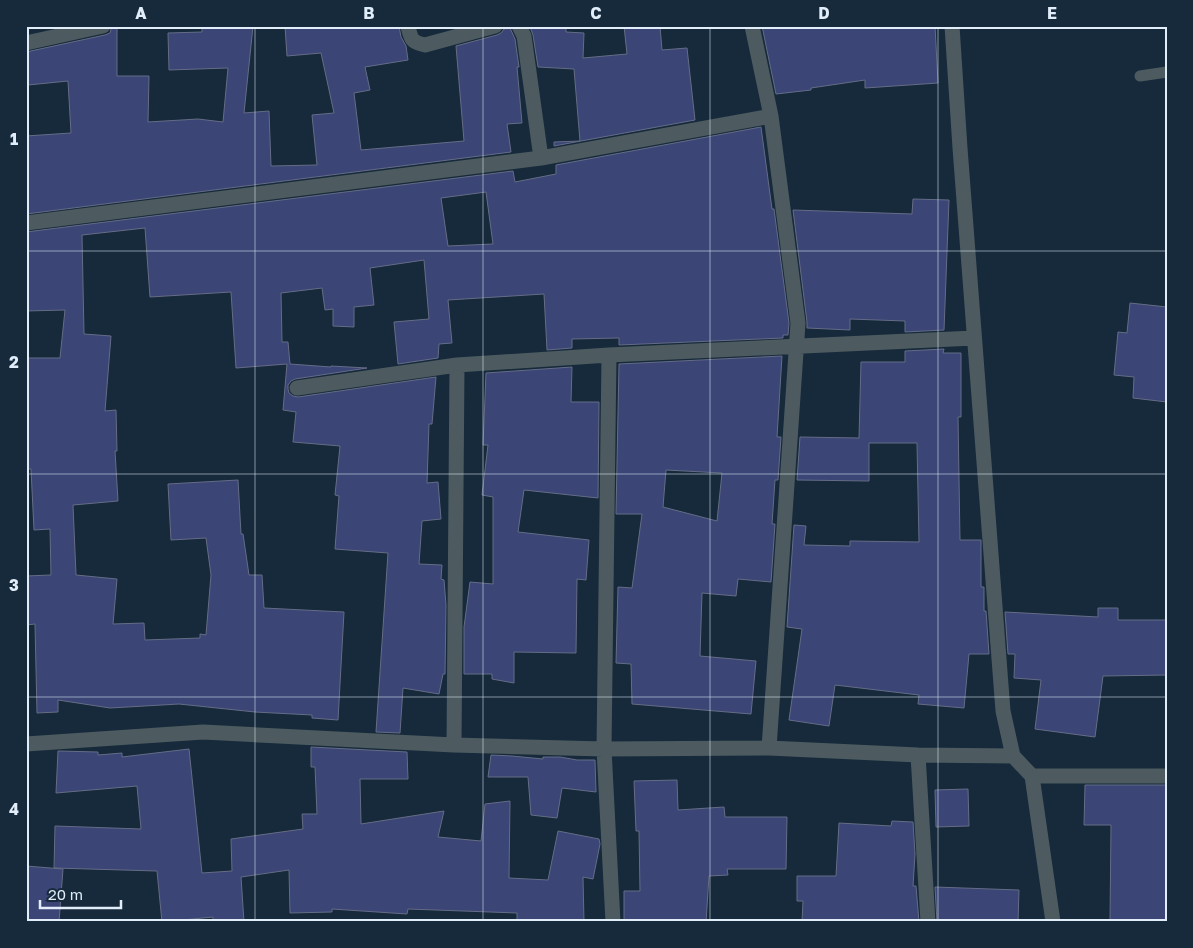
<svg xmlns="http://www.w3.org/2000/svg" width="1193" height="948" viewBox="0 0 1193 948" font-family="'Golos Text',sans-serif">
<rect width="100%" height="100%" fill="#162a3b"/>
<path fill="#3b4576" stroke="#656c86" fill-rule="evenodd" d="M112 26H117V76H149L148 122 198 119 223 122 228 68 169 70 168 33 202 32V26H253L244 113 269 111 271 166 317 165 312 115 334 113 321 53 287 56 285 26H399L401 37 406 46 408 60 365 67 370 90 354 93 361 150 464 141 456 46 497 35 501 33 504 29 510 28 515 39 519 67H517L522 123 507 124 511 152 26 214V136L71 133 68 81 28 85 26 52 105 35 110 33Z
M566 26V32L584 33 583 58 627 54 624 26H660L662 50 687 48 695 120 554 146V142L580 141 574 69 538 67 533 35 530 27Z
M762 26H935L938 83 865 88V80L811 88V90L776 94Z
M761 127 772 209H774L789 323 788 335H783V338L619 345V338L572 339V348L547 350 544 294 448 300 452 343 439 344 438 358 398 364 394 322 429 319 424 260 370 268 374 305 354 307V327L333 326V309L325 310 322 288 281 293 282 342H288L290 364 331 367V366L367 368 295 379 291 381 288 385V389L289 393 293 396 298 397 436 377 432 424H429L427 483 438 482 441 519 422 521 419 564 442 565 441 579 444 580 446 605 445 674H443L439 694 403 688 400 733 376 732 388 553 335 549 339 496 335 495 340 446 293 442 296 412 283 410 287 364 236 368 231 292 150 297 145 228 82 235 84 334 111 336 105 411 116 410 117 451H115L118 501 73 505 76 575 117 579 113 624 144 623 145 640 200 638V634L206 635 211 575 206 538 171 540 168 484 238 480 241 534H243L249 575H262L264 608 344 612 338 720 312 718V715L255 712 179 704 110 708 58 700V712L37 713 35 624 26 625V576L51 575 50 529 34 530 31 469H26V358H60L65 310 26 311V232L513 171 515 182 556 174V165ZM486 192 493 244 448 246 441 198Z
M913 199 949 200 944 330 905 332V321L850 319V330L807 328V322L793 210 912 214Z
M1130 303 1167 307V402L1133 398 1134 377 1114 375 1118 332 1127 333Z
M944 349 943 353H961V417H958L960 540H981V587H984V611H986L989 654H969L964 708 918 704 919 695 835 685 829 726 789 720 802 629 787 627 794 525 806 526 804 545 850 546V541L919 542 917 443H869V481L797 480 800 437 859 438 861 362H905V351Z
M782 356 777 437H781L778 480H775L772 524H775L771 582 738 579 736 596 702 593 700 656 756 661 751 714 632 704 631 664 616 663 618 587 632 588 642 514H616L619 364ZM666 470 722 473 717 521 663 507Z
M572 367 571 402H599L598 498 524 490 518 532 589 540 586 580 577 579 576 653 514 652V683L492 679V674H464V627L470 582 493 584V497L482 495 488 445H483L486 373Z
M1098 608H1118V620H1167V675L1103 676 1095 737 1035 729 1041 680 1014 678 1015 654H1008L1005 612 1098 617Z
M311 747 407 752 408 779H360L361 824 444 811 438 837 481 841 485 804 510 801 509 878 548 880 558 831 599 839 600 844 593 879 583 877 584 922H517V913L408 909 407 914 332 909V912L290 913 289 870 241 877 244 922H213V917L162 922 157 871 54 868 55 826 141 829 137 786 56 793 58 751 98 752V755L122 753V757L189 749 202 873 232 871 231 839 303 829 302 814H317L315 767H311Z
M491 755 512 756 543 759V757H560L577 760H595L596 792 562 788 557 818 531 815 528 777H488Z
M677 780 678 810 724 807 725 817H787L786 869H727L728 875 709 876 706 922H624V891H640L639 831H636L634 781Z
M1085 785H1167V922H1110L1111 825H1084Z
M968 789 969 826 936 827 935 790Z
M892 821 913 822 915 854 913 886H916L919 922H802L803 901H797V876H836L839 823 891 826Z
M26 866 63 869 59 922H26Z
M935 887 1019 890 1018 922H937Z"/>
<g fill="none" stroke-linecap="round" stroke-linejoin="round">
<path stroke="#4d5b60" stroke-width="11" d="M1140 76 1167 72"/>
<path stroke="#4d5b60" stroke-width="15" d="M408 26C411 39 411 42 425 45L495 26
M519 26 524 36 541 158
M752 26 771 116 798 323 769 748
M952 26 960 148 1003 711 1013 756 1032 776 1053 922
M26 43 103 26
M26 223 541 158 771 116
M609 355 974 338
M297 388 457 365 609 355 604 749 613 922
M26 744 203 732 454 745 604 749 769 748 918 755 1013 756
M454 745 457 365
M918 755 928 922
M1032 776H1167"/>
</g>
<path fill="none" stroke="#e1edf9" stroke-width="1" stroke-opacity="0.55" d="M255 26V922M483 26V922M710 26V922M938 26V922M26 251H1167M26 474H1167M26 697H1167"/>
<rect width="1193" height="948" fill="none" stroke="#162a3b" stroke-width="55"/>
<path d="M40 900v8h81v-8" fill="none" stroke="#e1edf9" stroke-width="2.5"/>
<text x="48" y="900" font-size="15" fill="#e1edf9" stroke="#162a3b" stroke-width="4" paint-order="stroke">20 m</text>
<rect x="28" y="28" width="1138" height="892" fill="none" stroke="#e1edf9" stroke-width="2"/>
<g font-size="16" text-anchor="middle" font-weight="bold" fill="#e1edf9">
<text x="141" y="19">A</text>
<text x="369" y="19">B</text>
<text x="596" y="19">C</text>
<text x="824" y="19">D</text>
<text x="1052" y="19">E</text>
<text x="14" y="145">1</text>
<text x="14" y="368">2</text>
<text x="14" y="591">3</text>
<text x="14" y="815">4</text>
</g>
</svg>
